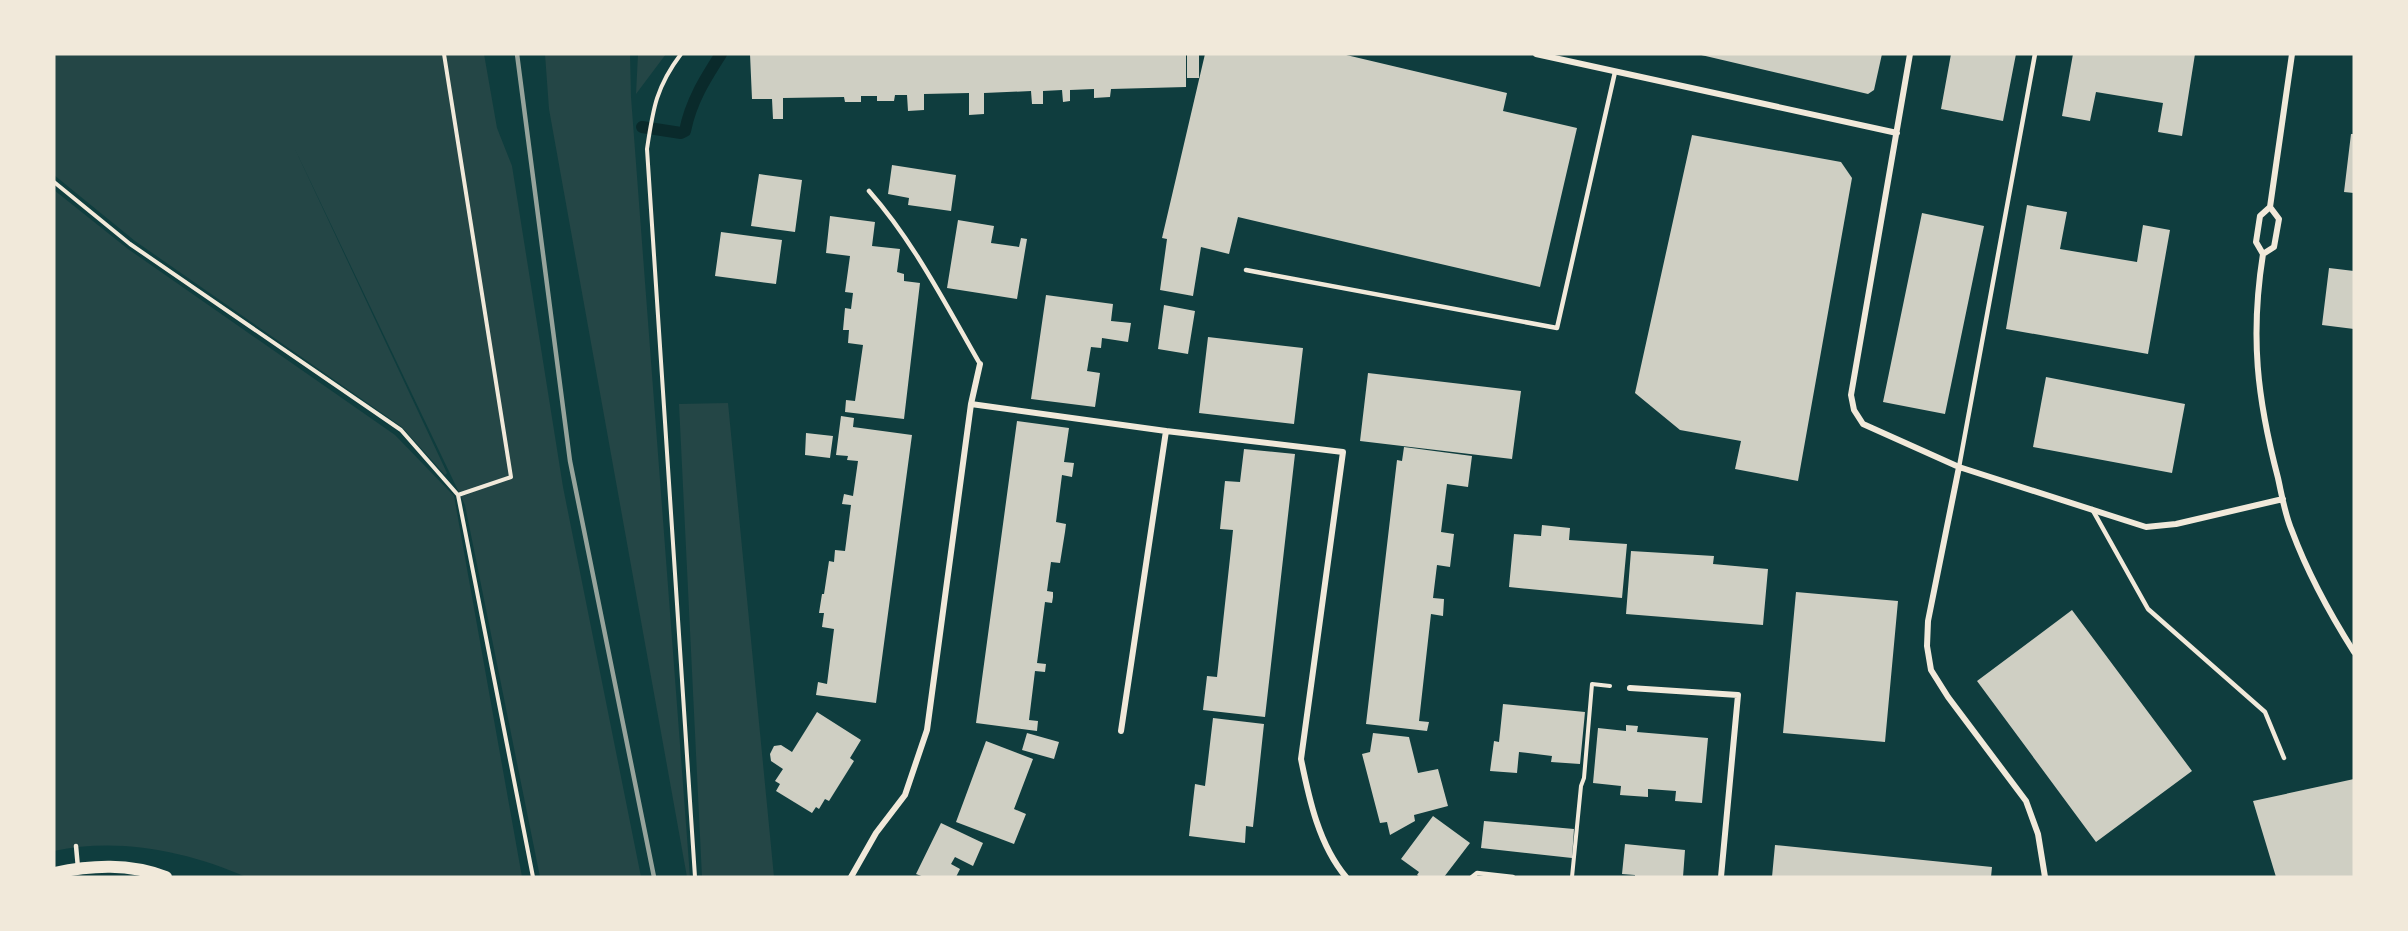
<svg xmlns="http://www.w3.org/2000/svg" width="2408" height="931" viewBox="0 0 2408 931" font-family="'Source Sans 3',sans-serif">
<rect width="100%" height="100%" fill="#0f3d3e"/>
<path fill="#244646" d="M54 54H484L497 128 512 166 563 487 641 877H540L465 505 294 147 447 473 445 475 402 427 135 241 54 175Z
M545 54H630L631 97 690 877H687L549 109Z
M638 54H666L636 94Z
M54 190 128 249 395 435 454 496 522 877H246C187 851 118 837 54 851Z
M728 403 774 877H702L679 404Z"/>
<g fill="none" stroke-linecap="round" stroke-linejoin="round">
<path stroke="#0a2a2b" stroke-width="12" d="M642 127 681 133 685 131C691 101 705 79 721 54"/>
</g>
<path fill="#cfcfc3" d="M750 54H1186V87L1111 89 1110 97 1094 98V89L1070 90V101L1063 102 1062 90 1043 91V104H1032L1031 91 984 93V114L969 115V93L924 94V110L908 111 907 95H895L894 101H877V96H861V102H845L844 97 783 98V119H773L772 99H752Z
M1187 54H1199V78H1187Z
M1205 54H1342L1507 93 1503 111 1577 128 1540 287 1238 217 1229 254 1201 247 1193 296 1160 290 1167 239 1162 238Z
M1697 54H1882L1874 90 1868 94Z
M1951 54H2016L2003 121 1941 109Z
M2073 54H2195L2182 136 2158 132 2163 103 2096 92 2090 121 2062 116Z
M2351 134H2354V193L2344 192Z
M1692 135 1841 162 1852 178 1798 481 1735 469 1741 441 1680 430 1635 393Z
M892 165 956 175 951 211 908 205 909 198 888 194Z
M759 174 802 180 795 232 751 226Z
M2027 205 2067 212 2060 249 2137 262 2143 225 2170 230 2148 354 2006 329Z
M1922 213 1984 226 1945 414 1883 402Z
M830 216 875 222 872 246 900 249 897 272 904 274V281L920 283 904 419 845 412 846 400 855 401 863 345 848 343 849 330H843L845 308 851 309 853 293 845 292 850 256 826 253Z
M958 220 994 226 991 243 1019 247 1021 238 1027 239 1017 299 947 288Z
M721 232 782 240 776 284 715 276Z
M2329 268 2354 271V329L2322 325Z
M1046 295 1113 304 1111 321 1131 323 1128 342 1102 338 1101 348 1091 347 1087 371 1100 373 1095 407 1031 399Z
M1164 305 1195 311 1188 354 1158 349Z
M1208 337 1303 348 1294 424 1199 413Z
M1368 373 1521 391 1512 459 1360 441Z
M2046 377 2185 404 2172 473 2033 447Z
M841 416 854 418 853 427 912 435 876 703 816 695 818 682 827 684 834 629 822 627 824 613H819L822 594H824L829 561 834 562 835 550 845 551 851 505 842 504 844 494 853 496 858 461 847 460 848 456 836 455Z
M1017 421 1069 428 1064 462 1074 463 1072 477 1062 475 1056 522 1066 524 1065 532 1060 563 1051 562 1047 591 1053 592V597L1052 603 1045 602 1037 663 1046 664 1045 672 1035 671 1029 720 1038 721 1037 731 976 723Z
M806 433 833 436 830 458 805 455Z
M1404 447 1472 456 1468 487 1447 484 1441 532 1454 534 1450 567 1437 565 1433 598 1444 599 1443 616 1431 614 1419 721 1429 722 1427 731 1366 724 1397 460 1402 461Z
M1244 449 1295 454 1265 717 1203 710 1207 676 1217 677 1231 549 1233 530 1220 529 1225 481 1240 482Z
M1542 525 1570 528 1569 540 1627 544 1622 598 1509 587 1514 534 1541 536Z
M1631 551 1714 556 1713 564 1768 569 1763 625 1626 614Z
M1796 592 1898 601 1885 742 1783 733Z
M2072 610 2192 771 2096 842 1977 681Z
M1503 704 1585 712 1580 764 1551 762 1552 756 1519 752 1517 773 1490 771 1494 741 1499 742Z
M817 712 861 740 850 758 854 761 829 801 825 799 819 809 816 807 812 813 776 791 780 784 775 781 783 769 771 761 770 754 774 746 781 745 792 752Z
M1213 718 1264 724 1253 827 1246 826 1245 843 1189 836 1195 784 1205 786Z
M1626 725 1638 726 1637 732 1708 738 1702 803 1675 801 1676 791 1648 789V797L1620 795 1621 786 1593 783 1598 728 1626 731Z
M1027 733 1059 742 1054 759 1022 750Z
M1373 733 1409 737 1418 773 1438 769 1448 806 1414 815 1415 821 1390 835 1387 822 1380 823 1362 754 1370 752Z
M986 741 1033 759 1014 809 1026 814 1014 844 956 822Z
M2354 779V877H2276L2253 801Z
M1433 816 1470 843 1444 877H1420L1417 875 1419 872 1401 859Z
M1484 821 1574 829 1572 858 1481 848Z
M941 823 983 843 973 866 955 857 951 864 960 869 956 877H924L916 874Z
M1625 844 1685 850 1683 877H1635V875L1622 874Z
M1775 845 1992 867 1991 877H1772Z"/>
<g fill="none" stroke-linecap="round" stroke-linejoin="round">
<path stroke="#f1e9da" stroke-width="4" d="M444 54 511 477 458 495
M681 54C656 87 653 109 647 149L695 877
M54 182 130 244 401 430 458 495 533 877
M1572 877 1581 786 1584 778 1592 684 1610 686"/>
<path stroke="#f1e9da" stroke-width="4.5" d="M869 191C914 242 946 305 980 364
M1246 270 1557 328 1615 72
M1959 467 2035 54
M2092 509 2148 609 2265 712 2284 758
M76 846 78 868
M1472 877 1477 873 1513 877"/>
<path stroke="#f1e9da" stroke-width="6" d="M1536 54 1897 133
M1910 54 1851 395 1854 410 1863 424 1959 467 2146 527 2176 524 2283 499
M2292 54 2270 207 2260 216 2256 242 2263 254C2250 336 2257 398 2278 478 2282 496 2285 515 2292 531 2308 574 2330 614 2354 652
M2263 254 2274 247 2279 219 2270 207
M971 404 1166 431 1343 452 1301 759C1309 799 1319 845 1346 877
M1959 467 1928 621 1927 646 1931 670 1948 697 2026 801 2038 834 2045 877
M1630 688 1738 695 1721 877
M1121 731 1166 431
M851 877 876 833 905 795 927 730 971 404 980 364"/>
<path stroke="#f1e9da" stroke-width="12" d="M54 873C92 865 129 863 166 877"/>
<path stroke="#97a49c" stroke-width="4.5" d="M517 54 570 461 654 877"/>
</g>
<rect width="2408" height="931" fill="none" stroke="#f1e9da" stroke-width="111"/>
</svg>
